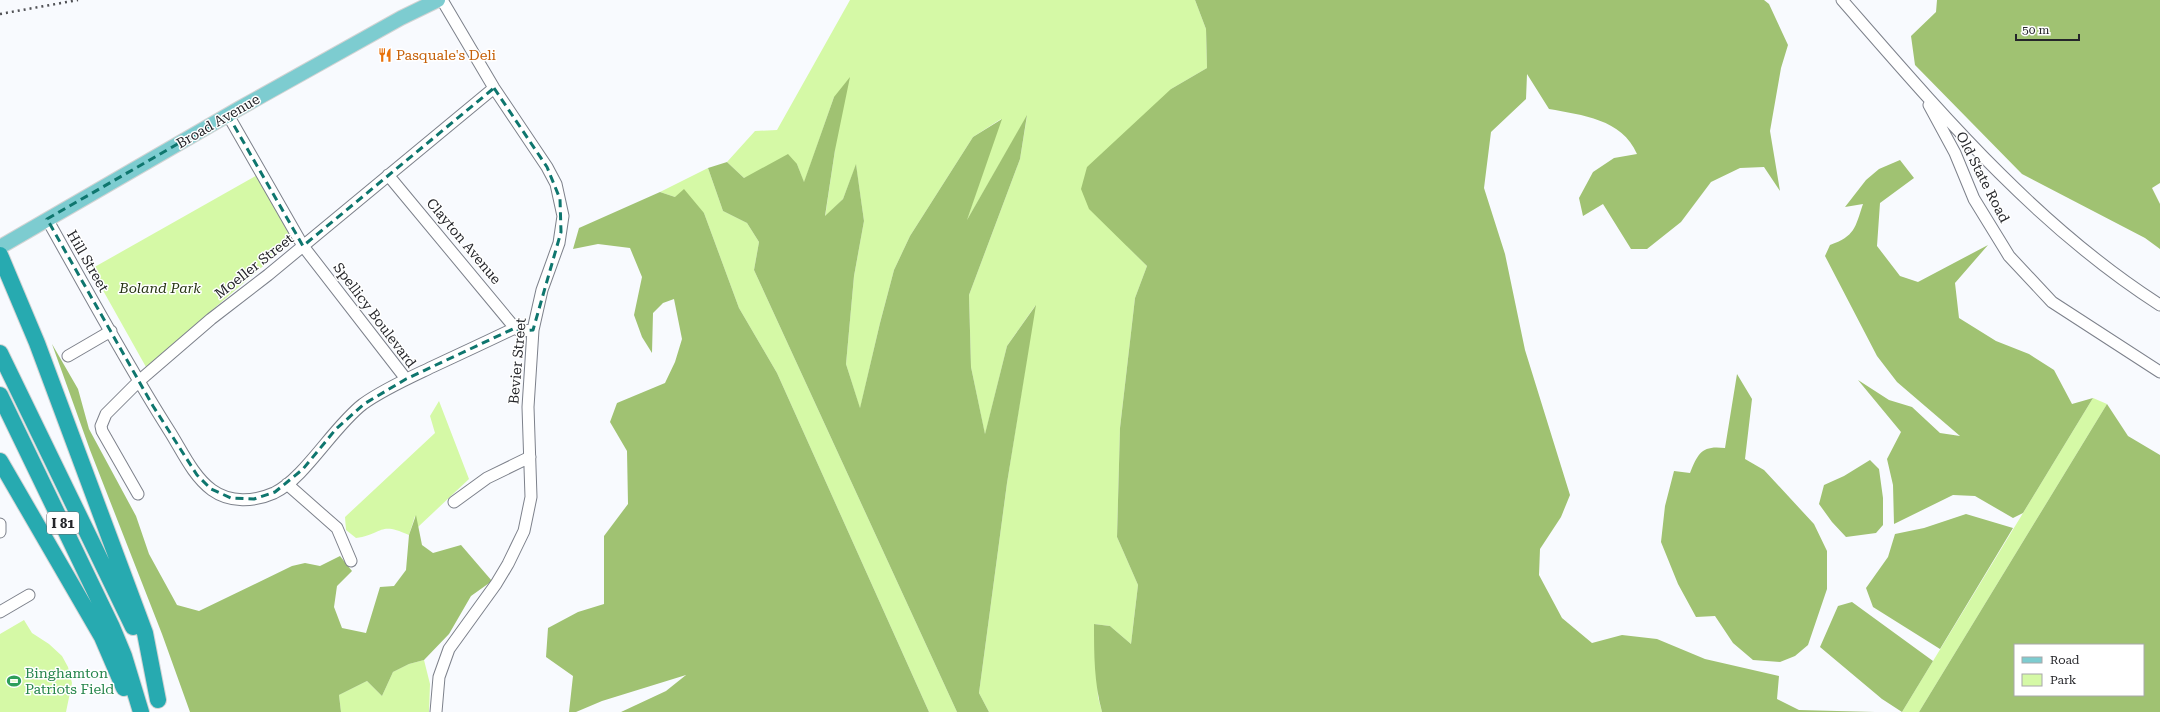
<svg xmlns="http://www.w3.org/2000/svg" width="2160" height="712" viewBox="0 0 2160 712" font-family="'Roboto Serif',serif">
<rect width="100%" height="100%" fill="#f8fafe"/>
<path fill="#d5f9a6" d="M850 0H1195L1206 29 1207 68 1171 89 1127 246 1147 266 1135 298 1120 428 1117 537 1138 585 1131 644 1110 626 1094 624 1098 697 1102 712H989L979 693 1007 483 1035 306 1007 346 985 435 971 367 969 295 1020 159 1027 116 966 222 1001 119 973 137 910 236 894 270 880 323 860 409 846 364 854 276 864 221 856 165 843 199 825 217 835 150 834 97 804 183 797 164 744 178 727 162 755 131 777 130Z
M708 168 723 211 747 223 759 242 754 270 957 712H929L777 373 739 308 704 213 675 197 660 192Z
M261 173 298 236 146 367 91 269Z
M2093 398 2107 404 1919 712H1902Z
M439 401 469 479 418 527 415 516 409 535C379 521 383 534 356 538L346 530 345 517 435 433 430 416Z
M24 620 32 633 49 644 62 656 68 667 72 683 66 712H0V634Z
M424 660 430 684 429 712H341L339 695 367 681 382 696 393 672 409 664Z"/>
<path fill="#a0c272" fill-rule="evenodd" d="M1195 0H1764L1769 4 1788 45 1781 68 1770 131 1780 191 1764 167 1740 168 1711 182 1681 222 1647 249H1631L1603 204 1583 216 1579 198 1593 172 1614 158 1637 154C1622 119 1582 115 1549 109L1527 74 1526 99 1491 132 1484 188 1505 254 1525 350 1570 495 1561 517 1540 549 1539 575 1562 618 1592 643 1622 635 1657 639 1705 659 1779 676 1777 699 1799 710 1875 712H1102C1094 683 1094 654 1094 624L1110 626 1131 644 1138 585 1117 537 1120 428 1135 298 1147 266 1089 209 1081 189 1087 167 1171 89 1207 68 1206 29Z
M1937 0H2160V183L2152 188 2160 204V249L2145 238 2022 174 1915 65 1911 36 1936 12Z
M850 77 835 150 825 216 843 199 856 164 864 221 854 276 846 364 860 408 880 323 894 270 910 236 973 137 1002 119 967 220 1027 115 1020 159 969 295 971 367 985 434 1007 346 1036 305 1007 483 979 693 989 712H957L754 270 759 242 747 223 723 211 708 168 727 162 744 178 788 154 797 164 804 182 834 97Z
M1900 160 1914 178 1880 203 1877 246 1900 276 1918 282 1988 245 1955 283 1959 318 1996 341 2029 354 2054 370 2072 404 2093 398 2023 513 2013 518 1975 496 1953 495 1894 524 1893 485 1887 459 1901 432 1858 380 1889 400 1912 407 1940 433 1960 436 1897 382 1877 356 1825 256 1830 245C1855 236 1855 228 1863 204L1845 207 1866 180 1879 169Z
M684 189 704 213 739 308 777 373 929 712H621L666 691 686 675 602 701 576 712H569L573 676 546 657 548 628 578 612 604 604V536L628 504 627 451 610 422 617 403 665 383 675 362 682 339 674 299 663 303 653 313 652 353 642 337 634 315 642 277 630 248 598 244 573 249 579 228 660 192 675 197Z
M52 344 78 389 89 429 136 516 149 554 177 605 199 611 292 566 305 563 320 566 340 556 352 571 337 586 334 607 342 628 366 633 380 587 394 586 406 570 409 535 416 515 422 545 433 553 461 545 492 581 471 596 449 634 424 660 409 664 393 672 382 696 367 681 339 695 341 712H190L162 634 90 450Z
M1737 374 1752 399 1745 459 1764 470 1814 524 1827 551V589L1808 645 1795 656 1780 662 1753 660 1733 643 1715 616 1696 617 1678 584 1661 542 1665 506 1674 471 1690 473C1698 453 1702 445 1725 448Z
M2107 404 2128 436 2160 455V712H1919ZM2015 645H2143V695H2015Z
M1870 460 1879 469 1883 498V525L1876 533 1846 537 1832 522 1819 504 1824 485 1844 476Z
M1966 514 2013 528 1940 649 1873 607 1866 588 1888 557 1895 534 1924 528Z
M1852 602 1933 661 1902 712 1882 699 1820 647 1838 606Z"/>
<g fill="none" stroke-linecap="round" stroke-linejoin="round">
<defs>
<path id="minor" d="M1842 0C1939 111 2035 225 2160 305
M1929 105 1955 153 1974 199 2009 256 2052 302 2160 372
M228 115 303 246 406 379
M388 175 515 328 520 331 533 330
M47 219C87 290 126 363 170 432 182 451 193 476 212 490 230 503 254 502 274 493 305 478 333 427 363 404 384 389 409 378 432 367 460 354 488 341 515 328
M68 356 111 331
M287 484 337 528 351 561
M138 494 102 431 101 426 106 414 139 381 211 319 268 275 494 88
M454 502 487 478 530 457
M0 524V532
M0 612 29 595
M436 712 439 677 449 649 496 584 508 564 524 531 531 497 528 407 533 330 542 290 559 243 563 216 556 184 547 167 494 88 442 0"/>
<path id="major" d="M0 247 240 108 401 18 438 0"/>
<path id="highway" d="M0 255 37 343 145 633 158 700
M0 353 133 627
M0 395 112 627 124 656 141 712
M0 461 102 637 124 688"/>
</defs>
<use href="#minor" stroke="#7d818b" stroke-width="13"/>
<use href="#major" stroke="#d3d4d4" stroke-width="16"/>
<use href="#highway" stroke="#d3d4d4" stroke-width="18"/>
<use href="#minor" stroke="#fff" stroke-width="11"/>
<use href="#major" stroke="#7dccd0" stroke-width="14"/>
<use href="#highway" stroke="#27aab0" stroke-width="16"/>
<path stroke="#505155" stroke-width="2.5" stroke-dasharray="2 4" stroke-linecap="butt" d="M0 14 78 0"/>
</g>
<path fill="none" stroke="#0f766e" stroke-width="3" stroke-dasharray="8 5" stroke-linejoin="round" d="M494 88 547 167 560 199 561 232 533 330 520 331 515 328 406 379 364 404 336 429 303 469 275 492 254 499 231 498 211 489 197 475 153 406 47 219 228 115 303 246Z"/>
<defs>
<symbol id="restaurant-bare" viewBox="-9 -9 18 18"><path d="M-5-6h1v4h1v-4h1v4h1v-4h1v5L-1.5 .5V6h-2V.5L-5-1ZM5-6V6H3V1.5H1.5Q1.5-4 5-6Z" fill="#e8710a" stroke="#fff" stroke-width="2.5" paint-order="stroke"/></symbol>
<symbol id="stadium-bare" viewBox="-9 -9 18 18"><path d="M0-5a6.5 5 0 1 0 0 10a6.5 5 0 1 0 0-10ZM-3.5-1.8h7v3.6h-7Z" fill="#2e9e5b" stroke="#fff" stroke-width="2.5" paint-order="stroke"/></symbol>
</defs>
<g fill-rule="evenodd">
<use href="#restaurant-bare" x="375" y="45" width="20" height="20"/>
<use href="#stadium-bare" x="4" y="671" width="20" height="20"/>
</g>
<g text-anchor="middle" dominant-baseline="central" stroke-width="3" stroke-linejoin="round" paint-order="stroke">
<rect fill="#fff" stroke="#66676a" stroke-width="1" x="47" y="512" width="32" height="22" rx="3"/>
<g font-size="13" font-weight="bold" fill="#25262a">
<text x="63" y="523">I 81</text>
</g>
<g font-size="14" fill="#c56008" stroke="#fff" text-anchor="start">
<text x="396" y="55">Pasquale's Deli</text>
</g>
<g font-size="14" fill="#25262a" stroke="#fff">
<text transform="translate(218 121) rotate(-30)">Broad Avenue</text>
<text transform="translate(1983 177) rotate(63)">Old State Road</text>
<text transform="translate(464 241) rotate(50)">Clayton Avenue</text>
<text transform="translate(88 261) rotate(60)">Hill Street</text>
<text transform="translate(254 266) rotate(-38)">Moeller Street</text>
<text transform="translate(375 315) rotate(53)">Spellicy Boulevard</text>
<text transform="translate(517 361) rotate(-85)">Bevier Street</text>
</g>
<g font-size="14" font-style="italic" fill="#263412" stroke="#fff">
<text x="160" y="288">Boland Park</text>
</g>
<g font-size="14" fill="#27864d" stroke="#fff" text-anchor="start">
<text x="25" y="673">Binghamton<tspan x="25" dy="16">Patriots Field</tspan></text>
</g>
</g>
<rect x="2014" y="644" width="130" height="52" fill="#ffffff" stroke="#a8a8aa"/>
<rect x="2022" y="657" width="20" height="6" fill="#7dccd0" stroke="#a8a8aa"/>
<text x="2050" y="664" font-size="12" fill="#25262a">Road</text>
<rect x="2022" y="674" width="20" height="12" fill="#d5f9a6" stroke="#a8a8aa"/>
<text x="2050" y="684" font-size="12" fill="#25262a">Park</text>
<path d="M2016 34v6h63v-6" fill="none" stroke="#25262a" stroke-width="2"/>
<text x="2022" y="34" font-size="12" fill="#25262a" stroke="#ffffff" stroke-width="3" paint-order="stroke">50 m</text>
</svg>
